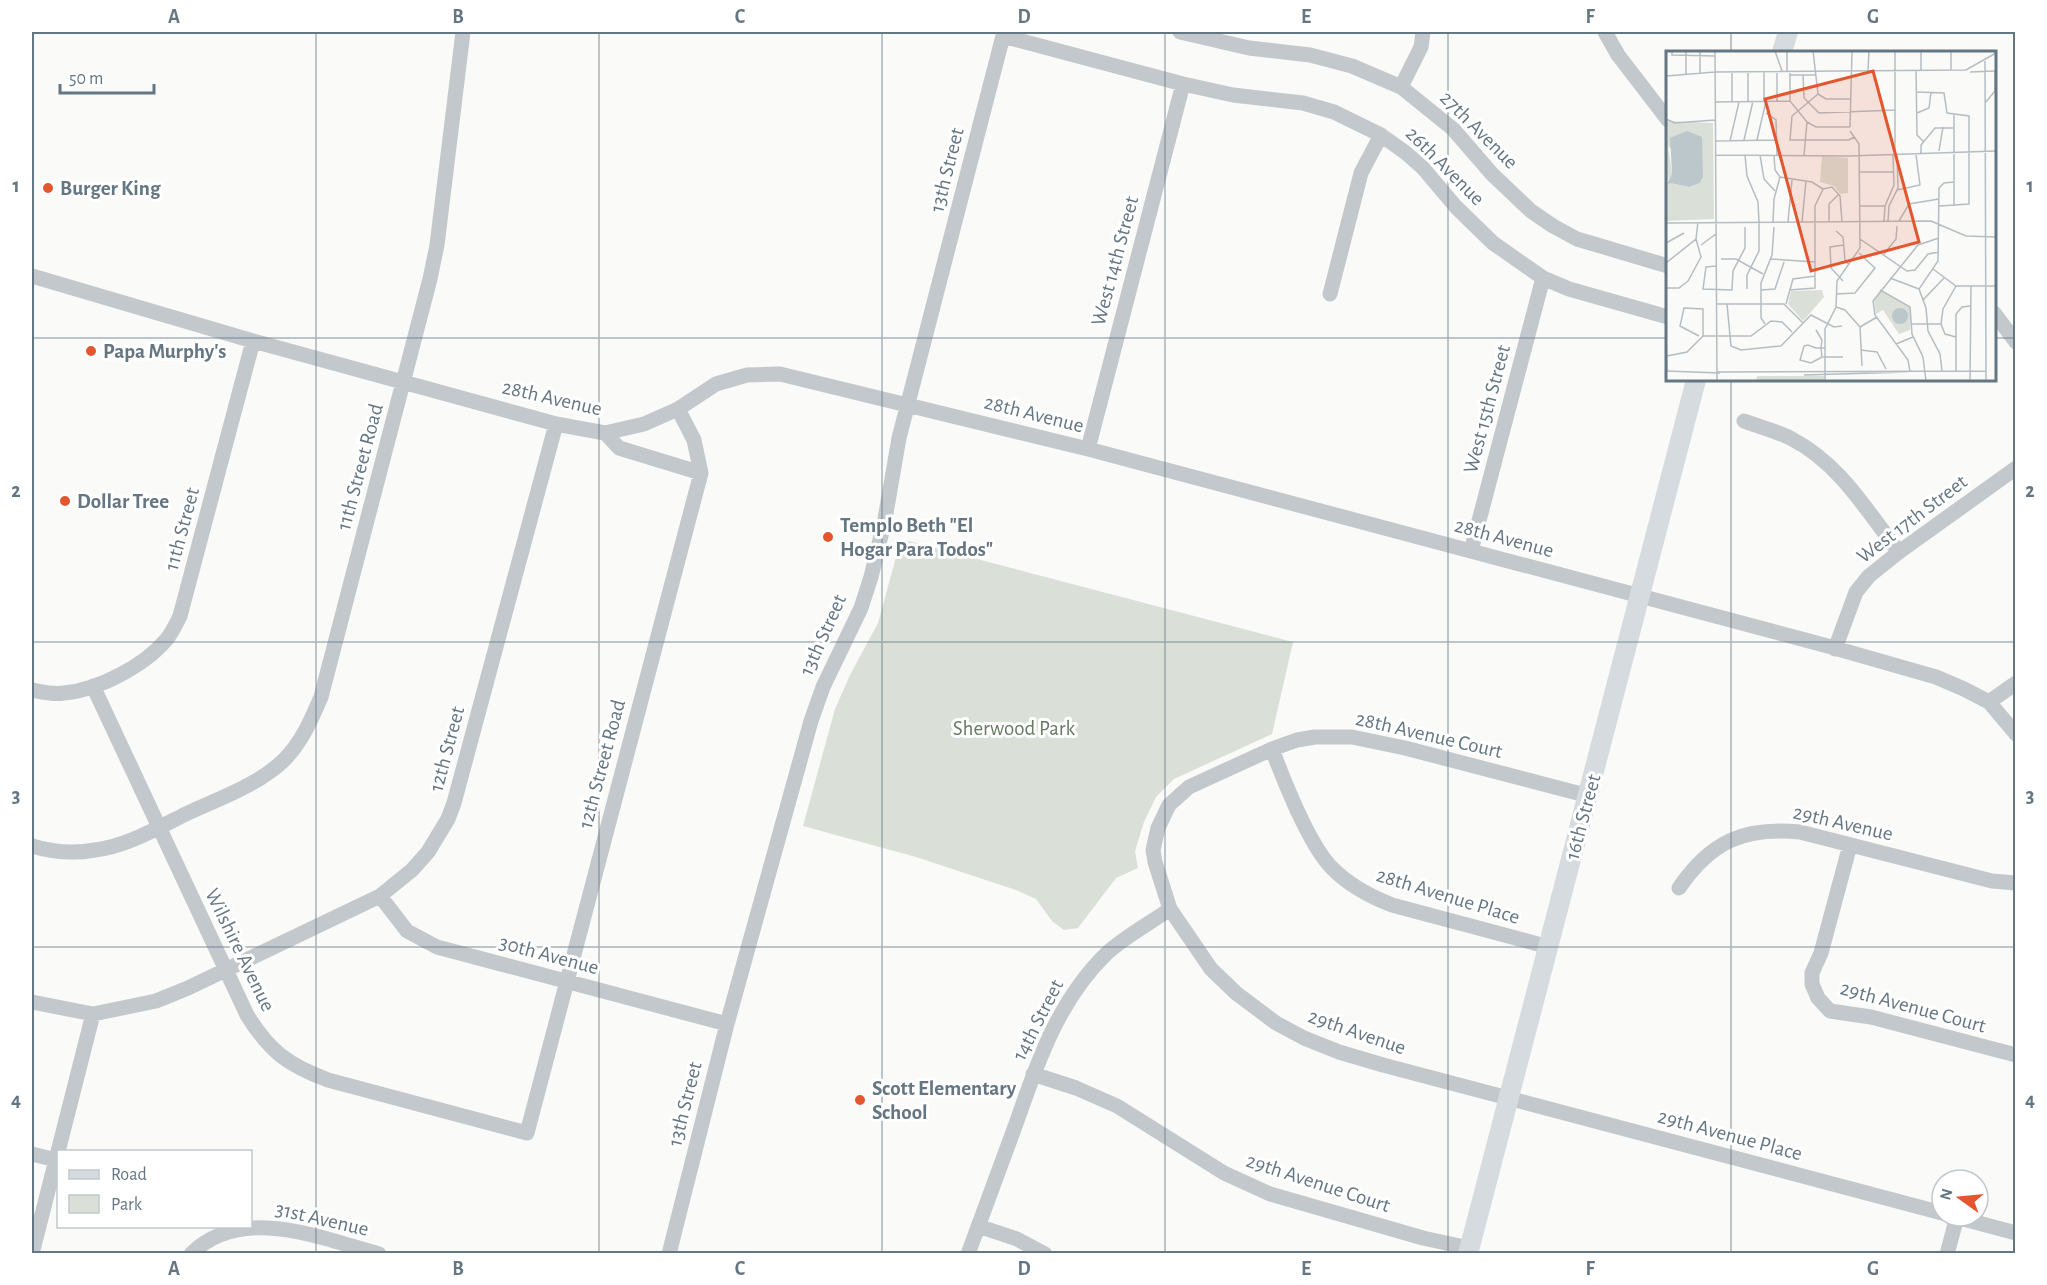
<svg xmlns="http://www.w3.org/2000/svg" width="2047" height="1285" viewBox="0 0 2047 1285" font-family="'Alegreya Sans',sans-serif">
<rect width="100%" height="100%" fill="#fafaf8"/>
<path fill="#dadfd7" d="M901 539 1293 642 1272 734 1174 779 1156 797 1144 822 1135 851 1138 868 1116 878 1078 928 1064 930 1052 921 1036 899 1016 890 916 857 803 826 835 709 850 675 878 623Z"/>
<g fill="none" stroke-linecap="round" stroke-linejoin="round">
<path stroke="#c3c8cc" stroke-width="15" d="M1180 32 1249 48 1310 55 1352 66 1401 87 1453 129 1492 174 1531 211 1553 226 1577 239 1668 266
M1605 32 1618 55 1668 120
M1003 36 1183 84 1233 95 1303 103 1334 112 1381 135 1406 153 1423 168 1456 207 1493 243 1543 278 1569 289 1668 317
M1401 87 1421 47 1423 32
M32 276 253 341 556 424 605 433 644 424 678 409 716 384 747 375 780 374 1088 449 1824 645 1936 677 1964 689 1989 702 2016 734
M1330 294 1361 173 1381 135
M1994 313 2016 342
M1744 421C1760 427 1777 431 1792 439 1840 464 1866 510 1899 552
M605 433 619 448 701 473
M1088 449 1183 84
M1471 551 1543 278
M1835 649 1856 592 1869 576 1899 552 2016 468
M93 686 247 1015C270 1052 288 1065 328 1080L527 1133 701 473 694 440 678 409
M32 690C42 692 53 695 64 693 98 690 144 666 166 640 172 633 176 624 180 616L253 341
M1989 702 2016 683
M1272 749C1284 781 1309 846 1333 869 1350 886 1369 896 1392 905L1549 947
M1589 796 1405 748 1352 737H1315L1297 740 1272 749 1189 787 1169 805 1158 828 1153 850 1155 862 1170 909 1211 969 1236 993 1276 1023 1304 1038 1339 1052 1383 1065 1942 1213
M1850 845 1821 953 1812 973V984L1818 998 1830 1011 1871 1017 2016 1055
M32 846C52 852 73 854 95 850 128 846 159 827 188 813 220 798 258 785 284 760 302 742 311 720 321 697L430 279 437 245 463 32
M1679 888C1711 841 1744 827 1800 832L1992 881 2016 883
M380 896 407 931 437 947 727 1024
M32 1002 93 1014 156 1001 188 988 380 896 412 870 428 852 448 819 454 803 556 424
M1033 1074 1076 1088 1117 1106 1224 1173 1270 1194 1423 1238 1469 1248
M32 1154 56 1160
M1952 1216 2016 1233
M978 1226 1017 1239 1045 1254
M32 1254 93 1014
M191 1254C242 1204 320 1238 379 1254
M669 1254 727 1024 811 721 823 687 861 608 871 577 885 519 899 438 1004 32
M968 1254C985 1209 1001 1165 1017 1121 1038 1060 1059 1000 1106 954 1124 937 1149 924 1170 909
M1947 1254 1957 1217"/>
<path stroke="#d6dbdf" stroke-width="20" d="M1782 52 1788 32
M1468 1254 1696 380"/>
</g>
<path fill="none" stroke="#657683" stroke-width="1.5" stroke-opacity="0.55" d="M316 32V1254M599 32V1254M882 32V1254M1165 32V1254M1448 32V1254M1731 32V52M32 338H1668M1994 338H2016M1731 380V1254M32 642H2016M32 947H2016"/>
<g fill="#e4572e" stroke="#fff" stroke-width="2">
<circle cx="48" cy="188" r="6"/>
<circle cx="91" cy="351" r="6"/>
<circle cx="65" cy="501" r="6"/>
<circle cx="828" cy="537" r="6"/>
<circle cx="860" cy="1100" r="6"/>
</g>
<g text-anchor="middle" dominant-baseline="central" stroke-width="6" stroke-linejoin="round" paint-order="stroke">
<g font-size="21" fill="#657683" stroke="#fff">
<text transform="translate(1479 130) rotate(45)">27th Avenue</text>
<text transform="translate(1445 166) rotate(45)">26th Avenue</text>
<text transform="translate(947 170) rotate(-76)">13th Street</text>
<text transform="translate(1115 261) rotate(-75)">West 14th Street</text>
<text transform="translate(552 398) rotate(13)">28th Avenue</text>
<text transform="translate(1487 409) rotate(-75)">West 15th Street</text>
<text transform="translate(1034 414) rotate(14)">28th Avenue</text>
<text transform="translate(360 467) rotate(-75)">11th Street Road</text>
<text transform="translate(1912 519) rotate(-37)">West 17th Street</text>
<text transform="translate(182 529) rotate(-75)">11th Street</text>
<text transform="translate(1504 538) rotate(15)">28th Avenue</text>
<text transform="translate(823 635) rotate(-66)">13th Street</text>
<text transform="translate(1429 735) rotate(13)">28th Avenue Court</text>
<text transform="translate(447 749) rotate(-75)">12th Street</text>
<text transform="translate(602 764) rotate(-75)">12th Street Road</text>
<text transform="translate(1583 817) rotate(-75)">16th Street</text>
<text transform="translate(1843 823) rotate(13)">29th Avenue</text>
<text transform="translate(1448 896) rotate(17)">28th Avenue Place</text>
<text transform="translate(240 950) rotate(64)">Wilshire Avenue</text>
<text transform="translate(549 955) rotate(15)">30th Avenue</text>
<text transform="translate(1913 1007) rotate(15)">29th Avenue Court</text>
<text transform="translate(1038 1020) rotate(-63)">14th Street</text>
<text transform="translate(1357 1032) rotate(19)">29th Avenue</text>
<text transform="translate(685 1104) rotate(-76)">13th Street</text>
<text transform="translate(1730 1135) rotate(15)">29th Avenue Place</text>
<text transform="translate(1318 1183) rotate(18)">29th Avenue Court</text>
<text transform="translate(322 1219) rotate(13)">31st Avenue</text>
</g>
<g font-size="21" font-weight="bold" fill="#657683" stroke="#fff" text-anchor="start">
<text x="60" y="188">Burger King</text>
<text x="103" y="351">Papa Murphy's</text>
<text x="77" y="501">Dollar Tree</text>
<text x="840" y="525">Templo Beth "El<tspan x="840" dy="24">Hogar Para Todos"</tspan></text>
<text x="872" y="1088">Scott Elementary<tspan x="872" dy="24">School</tspan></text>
</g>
<g font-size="21" fill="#687a64" stroke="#fff">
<text x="1014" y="728">Sherwood Park</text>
</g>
</g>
<g transform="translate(1666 51)">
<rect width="330" height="330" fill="#fafaf8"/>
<path d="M0 70 47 72 48 168 0 170V135L4 132 23 136 34 132 37 126 2 95 6 122 0 132ZM156 105 182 107V142L174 143 168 135 154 131ZM125 240 156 239 158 246 137 270 122 253ZM214 240 244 257V279L233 283 217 259 210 263 208 249ZM91 325H158V330H90Z" fill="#dadfd7"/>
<path d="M21 80 36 86 37 126 34 132 23 136 4 132 0 135 6 122 4 87ZM226 265a8 8 0 1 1 16 0a8 8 0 1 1-16 0Z" fill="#bbc7cb"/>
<path fill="none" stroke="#b5bdc2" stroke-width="1.5" d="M6 0V4L49 5M49 0 51 330M109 0 116 20M147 0 152 43M229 0V104M319 10 320 330M250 19 251 84 258 91M255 19V0M285 19V0M98 20V50M121 20V0M202 20 203 0M304 21 330 20M34 22V0M66 22V51M82 22V51M111 22V50M124 22V50L141 71 150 76H184M20 24V0M124 24H150M137 24 138 47 153 62 229 59M0 25 49 21 300 19 330 2M251 41 278 42 281 62 303 65V153L273 155M152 43 126 65 124 89H183L188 86M152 43 160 48H184M49 51 124 50M319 52 329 40V20M100 62 110 69 111 104M251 62 263 57 265 41M288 63V155M0 68 9 72 49 69M184 76 186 0M78 89 87 50M91 89 100 50M49 90 111 89M64 90 73 51M273 100 277 76M255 103V94L269 77H288M49 104 183 105 330 100M79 104 81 125 92 151 93 171V200L81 224V238M94 104 98 128 109 140M108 104 109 119 114 126M138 104 141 71M194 121H227M114 126 146 131 157 138M157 138 166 136 174 145 176 171M231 139 254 134 250 104M194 155H219M218 170 219 155 228 134 227 104M222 170 223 155 232 137 231 104M233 170 243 153 273 148M107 171 108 148 114 126M122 171 126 129M136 171 140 130M163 171V153L173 143M0 172 265 170 300 185 330 186M170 180 177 186 179 209 183 214M194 188 241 220 249 219 262 203 273 201M0 192 18 182M35 194 50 183M218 203 230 188 231 175M55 208H70L97 223M105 208 149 211M0 212 30 188 32 171M50 215 40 216 37 238 66 239 67 220 79 197V176M267 218 290 235H329M224 227 253 238M177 230 165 217 164 196 178 194M290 235 277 258 275 273 279 283 290 286M0 237H13L22 230 35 206 30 188M95 239 109 238 118 211M123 239 149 237V155L157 138M214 239 244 256 246 283 257 306 260 330M170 243 189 242 209 217 193 202M257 249 278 227M51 253H118L137 272M61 253 65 295 75 299 115 295M120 253 127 228 149 225M170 256 179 259 194 276M99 273 95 267V232L106 204 108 176M245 273H275M194 276 196 315M194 276 211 266M150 279 156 289 155 297 156 306 145 312 134 309 138 295 142 294 150 297H159M0 281 1 320M37 285H85L105 270 116 271 126 281M230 293 247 286M115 295 145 264 168 276 176 275M195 299 211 301 220 318M1 305 21 301 37 285V258L18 257 14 275 33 285M157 306H177M0 320 54 322M276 320 274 303 262 280 260 257 253 238 272 210 273 137 278 132 288 131M290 320V263L296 256 305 255M51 321 320 320M244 321 242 309 209 264 207 250 252 194 273 187M138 324 242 321M159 330V278L170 256 171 230 194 197 193 93 184 80M304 330 305 235"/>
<path fill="#e4572e" fill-opacity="0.15" stroke="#e4572e" stroke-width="3" d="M207 20 253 191 145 220 99 48Z"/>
<rect width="330" height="330" fill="none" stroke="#657683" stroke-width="3"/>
</g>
<rect width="2047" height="1285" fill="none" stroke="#ffffff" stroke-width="66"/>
<rect x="57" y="1150" width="195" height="78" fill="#ffffff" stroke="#c1c8cd" stroke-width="1.5"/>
<rect x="69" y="1170" width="30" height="9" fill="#d6dbdf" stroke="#c1c8cd" stroke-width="1.5"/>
<text x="111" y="1180" font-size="18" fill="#657683">Road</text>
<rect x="69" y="1195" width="30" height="18" fill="#dadfd7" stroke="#c1c8cd" stroke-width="1.5"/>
<text x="111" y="1210" font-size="18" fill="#657683">Park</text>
<g transform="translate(1960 1198) rotate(285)"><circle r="28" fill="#ffffff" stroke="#c1c8cd" stroke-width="1.5"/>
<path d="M0-4.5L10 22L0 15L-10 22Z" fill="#e4572e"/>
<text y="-9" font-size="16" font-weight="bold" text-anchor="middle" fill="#657683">N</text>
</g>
<path d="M60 84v9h94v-9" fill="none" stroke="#657683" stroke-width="3"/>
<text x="69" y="84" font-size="18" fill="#657683" stroke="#ffffff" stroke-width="4.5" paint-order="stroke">50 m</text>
<rect x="33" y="33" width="1981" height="1219" fill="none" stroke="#657683" stroke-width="2"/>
<g font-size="20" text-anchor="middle" font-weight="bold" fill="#657683">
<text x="174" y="23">A</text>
<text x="458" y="23">B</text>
<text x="740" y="23">C</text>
<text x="1024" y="23">D</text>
<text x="1306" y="23">E</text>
<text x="1590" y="23">F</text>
<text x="1873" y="23">G</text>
<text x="16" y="192">1</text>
<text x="2030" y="192">1</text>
<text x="16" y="497">2</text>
<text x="2030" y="497">2</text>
<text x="16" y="802">3</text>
<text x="2030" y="802">3</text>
<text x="16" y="1106">4</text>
<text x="2030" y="1106">4</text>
<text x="174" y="1275">A</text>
<text x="458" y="1275">B</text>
<text x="740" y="1275">C</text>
<text x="1024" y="1275">D</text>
<text x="1306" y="1275">E</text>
<text x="1590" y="1275">F</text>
<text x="1873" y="1275">G</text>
</g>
</svg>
